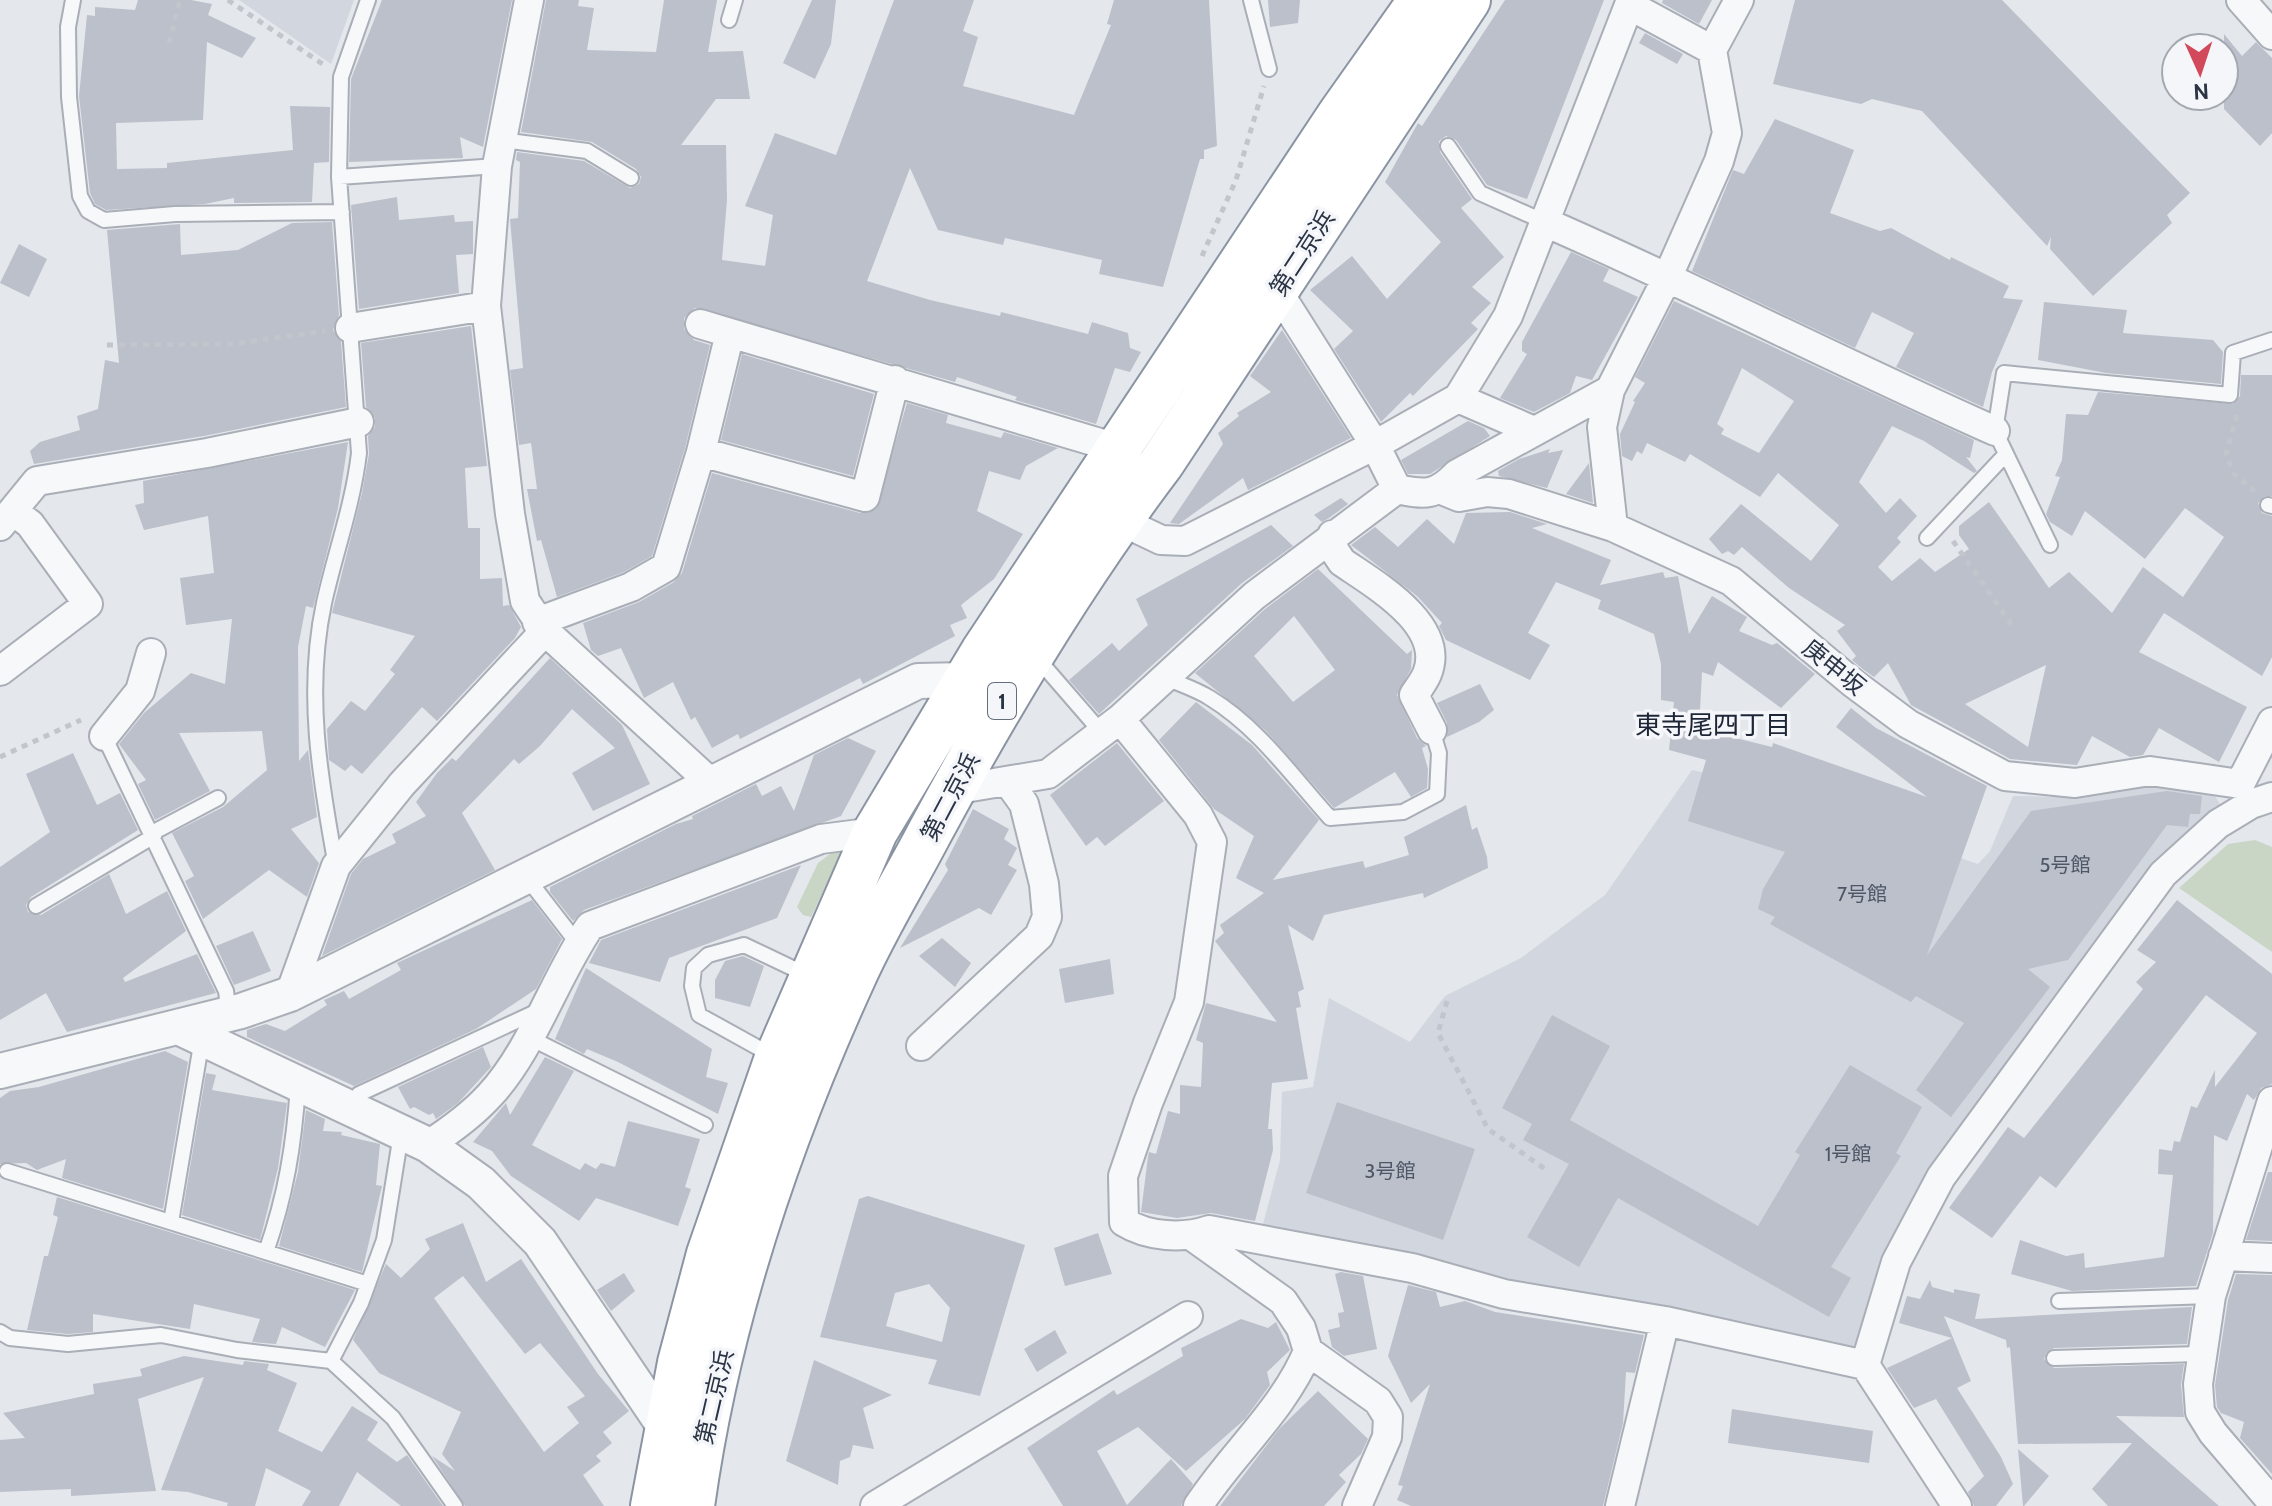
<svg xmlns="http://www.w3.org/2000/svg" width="2272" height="1506" viewBox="0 0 2272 1506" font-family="Cabin,'Noto Sans JP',sans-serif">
<rect width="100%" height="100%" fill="#e4e7ec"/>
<path fill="#d2d6de" d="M239 0H354L331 64Z
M1692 770 1786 790 1878 830 1978 864 1990 851 2013 796 2076 797 2152 781 2210 787 2222 808 1931 1176 1884 1254 1860 1343 1845 1349 1501 1283 1262 1228 1280 1160 1282 1092 1313 1087 1329 998 1410 1042 1445 996 1521 958 1605 895Z"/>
<path fill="#c9d6c5" d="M2255 840 2272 847V952L2179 888 2228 844Z
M838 848 843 850 811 917 803 915 797 907 818 863Z"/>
<path fill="#bbc0ca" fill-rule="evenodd" d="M138 0H191L212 4 208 15 256 38 242 58 207 42 203 120 116 123 117 169 167 168V163L293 150 290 106 330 107 329 162 314 163 312 202 234 203V198L205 204 106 210 95 204 90 193 79 96 87 15 95 16V7L135 10Z
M382 0H512L483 147 460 137 463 158 349 162 351 79Z
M546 0H579L578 6 594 8 587 50 656 52 664 0H717L708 52 743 51 750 99H716L681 145H726L727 200 722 260 765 266 773 215 745 206 775 133 836 155 894 0H974L963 31 978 37 963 86 1074 115 1111 25 1107 24 1114 0H1209L1217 146 1204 150V159H1200L1163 287 1099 274 1102 260 1005 238 1003 245 938 230 910 168 867 281 930 300 1000 316 1001 312 1088 334 1092 322 1128 333 1130 348 1141 352 1130 372 1115 368 1096 424 1015 400 1017 397 957 377 955 382 695 308 684 318V329L694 340 710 345 685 448 652 556 624 572 557 597 541 540 537 541 527 489H537L531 443 519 445 510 370 523 368 510 219 518 218 520 162 516 160 517 152 584 161 630 188 639 184 641 177 636 169 592 142 521 132Z
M812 0H836L831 44 815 79 783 63Z
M1268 0H1300L1298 23 1270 27Z
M1505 0H1604L1527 199 1487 185 1456 140 1446 136 1439 141 1440 152 1472 199 1461 208 1504 257 1472 287 1491 303 1471 323 1478 329 1413 396 1410 393 1381 422 1334 349 1353 331 1310 290 1352 256 1387 299 1441 242 1385 182 1418 123 1422 126Z
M1663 0H1712L1699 24 1662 3Z
M1795 0H2002L2190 193 2167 215 2172 223 2093 296 2050 249 2051 237 2047 246 1922 111 1872 99 1861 104 1773 84Z
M1645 33 1683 54 1677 64 1639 43Z
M2224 34 2242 56 2256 42 2272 58V133L2260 146 2224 109Z
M1775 119 1854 150 1830 213 1880 231 1891 228 1950 260 1951 257 2009 286 2003 298 2023 300 1992 372 1983 407 1896 367 1914 333 1872 312 1855 348 1692 271 1733 170 1744 174Z
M397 197 399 220 454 215 455 222 473 221V254L456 255 459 293 359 309 351 205Z
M332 222 339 315 333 330 341 342 346 407 204 436 34 464 30 451 40 442 80 430 77 416 98 409 105 360 119 363 107 230 180 224 181 255 238 250 292 223Z
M19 244 47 259 29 297 0 283Z
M1571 252 1609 269 1603 281 1638 297 1592 380 1576 376 1570 393 1534 412 1500 398 1527 354 1522 351V342Z
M1674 301 1974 440 1970 458 1966 457 1977 471 1974 473 1924 441 1892 426 1859 482 1886 513 1900 498 1917 516 1897 538 1901 542 1878 567 1892 581 1920 558 1935 572 1969 549 1959 535V526L1989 502 2049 588 2069 572 2112 613 2143 567 2183 597 2224 537 2185 508 2145 559 2085 511 2072 536 2050 522 2046 514 2060 477 2055 476 2062 460 2066 414 2088 415 2098 392 2233 404 2240 396 2241 375H2272V496H2265L2258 503 2262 513 2272 516V657L2262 676 2164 613 2139 652 2247 707 2219 762 2159 728 2143 755 2130 757 2092 736 2077 765 2010 759 1911 705 1888 663 1874 677 1864 670 1852 660 1856 656 1837 631 1845 625 1789 588 1742 547 1734 555 1728 551 1722 554 1709 539 1741 504 1811 561 1839 525 1778 473 1760 497 1690 454 1685 462 1647 443 1642 454 1637 451 1632 461 1622 456 1620 434 1635 402 1633 401 1645 383 1635 377ZM1742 368 1794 401 1759 453 1721 434 1724 429 1717 424ZM2046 665 2028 747 1965 704Z
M2044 302 2127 310 2123 333 2213 340 2223 352 2221 384 2106 373 2038 360Z
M471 326 487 466 465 468 468 528H480V579L502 578 503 606 509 605 521 627 515 638 437 721 422 707 362 774 351 765 345 771 329 760 327 729 351 701 365 711 395 674 390 670 415 636 332 613 362 493 369 454 368 436 375 427V418L366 407 361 343Z
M1282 330 1351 438 1248 490 1243 478 1179 524 1170 523 1223 444 1218 433 1239 416 1237 413 1271 392 1250 376Z
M742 354 874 394 853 476 721 440Z
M907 403 948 415 946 423 1001 438 1004 432 1058 448 1026 466 1020 480 989 471 977 511 1023 534 994 579 961 605 967 618 950 625 955 636 863 684 860 678 740 739 738 734 712 748 695 717 691 720 673 682 644 698 621 648 598 656 591 650 583 623 639 602 674 582 682 573 712 473 860 513 876 509Z
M1468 421 1484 428 1490 436 1430 474H1408L1401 460Z
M348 442 338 508 313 608 306 606 298 647 299 761 308 750 317 817 291 829 319 863 307 897 269 870 203 919 185 881 194 876 172 833 223 807 267 770 262 731 179 733 210 791 155 820 138 784 146 780 119 744 144 713 191 673 225 684 232 619 186 625 180 578 214 573 208 516 144 530 135 505 144 503 143 481Z
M1550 449 1548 453 1563 450 1547 488 1499 476 1498 471 1519 459Z
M1589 463 1593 503 1566 494Z
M1341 498 1348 504 1329 518 1322 522 1314 515Z
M1510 512 1547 524 1532 528 1611 560 1600 585 1663 572 1665 578 1678 576 1689 634 1712 596 1747 617 1739 631 1772 645 1777 643 1815 674 1781 708 1718 662 1713 676 1702 672 1699 729 1772 747 1773 743 1927 797 1836 727 1851 708 1876 728 1987 786 1927 955 2031 811 2167 791 2202 796 2200 814H2190L2188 827 2167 825 2068 960 2028 969 2050 987 1951 1117 1916 1090 1964 1023 1916 996 1911 1002 1770 924 1775 917 1758 909 1763 889 1785 852 1688 821 1706 760 1669 750 1674 702 1661 700V664L1654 634 1598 609 1601 600 1556 582 1528 633 1550 645 1530 680 1446 640 1439 626 1442 623 1417 596 1351 545 1375 527 1398 547 1427 519 1454 544 1466 513Z
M1271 525 1293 546 1242 583 1099 714 1069 680 1112 643 1119 651 1148 625 1136 599Z
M1318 569 1407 654 1412 650 1411 669 1397 695 1417 738 1426 746 1422 748 1428 769 1427 788 1411 797 1395 772 1334 808 1266 731 1195 673 1265 609ZM1294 616 1335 670 1293 702 1254 656Z
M550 658 622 725 650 784 593 811 572 773 615 748 572 709 540 746 519 764 514 759 462 813 495 870 322 956 351 874 363 859 396 843 392 834 426 816 416 802 437 773 452 758 456 761Z
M1480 684 1494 710 1479 722 1447 737V723L1437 703Z
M1196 702 1252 745 1319 820 1273 880 1363 861 1365 868 1409 855 1404 837 1466 805 1472 830 1477 827 1487 857 1488 868 1424 898 1423 893 1324 915 1313 941 1288 925 1304 989 1298 992 1301 1007 1296 1008 1308 1079 1272 1083 1268 1129H1272L1273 1150 1255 1221 1211 1213 1177 1218 1141 1212 1148 1157 1149 1152 1156 1154 1168 1111 1180 1114V1085L1201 1087 1203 1043 1196 1040 1206 1003 1277 1022 1215 941 1224 933 1220 925 1264 893 1236 878 1254 836 1214 809 1159 740Z
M848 738 876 751 841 816 584 910 573 921 550 892V887L676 824 693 819 692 816 756 784 762 796 781 786 794 811 814 755Z
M1117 743 1164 801 1105 846 1097 837 1086 846 1050 795Z
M73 753 97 805 120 793 138 830 31 897 26 905 28 912 41 915 109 874 126 914 167 891 186 931 123 978 125 982 197 954 216 993 67 1032 46 993 0 1020V867L50 832 26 774Z
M973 809 1009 829 1004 839 1017 848 1008 865 1017 870 991 915 979 908 900 948 948 870 945 864Z
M801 865 777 918 669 958 660 982 589 963 601 940Z
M532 900 562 939 536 989 476 1029 354 1086 247 1037V1030L266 1024 285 1031 327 1005 324 1000 344 991 349 999 401 970 397 963Z
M2177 900 2272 974V1084L2261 1088 2254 1100 2247 1094 2227 1141 2214 1135 2213 1233 2196 1286 2072 1291 2011 1274 2020 1240 2066 1256 2084 1253 2085 1268 2164 1257 2173 1175 2158 1174 2159 1149 2172 1151 2174 1141 2180 1142 2191 1106 2197 1108 2215 1070V1087L2257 1033 2206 995 2056 1188 2040 1176 1992 1238 1949 1208 2008 1127 2024 1138 2143 989 2136 982 2156 962 2137 950Z
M253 931 271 971 234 985 216 946Z
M942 938 971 963 955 987 919 956Z
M743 956 764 966 750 1007 715 998V980L725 961Z
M1110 959 1114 994 1065 1003 1059 969Z
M586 968 712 1049 706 1077 728 1083 718 1114 618 1062 587 1049 584 1054 555 1039Z
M1552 1015 1610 1046 1570 1120 1758 1226 1800 1155 1795 1152 1850 1065 1922 1107 1896 1153 1901 1156 1831 1267 1851 1278 1829 1317 1618 1198 1579 1267 1527 1237 1569 1164 1523 1140 1532 1124 1502 1108Z
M483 1047 491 1067 458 1103 436 1119 433 1113 429 1115 414 1107 410 1109 398 1087Z
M165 1051 188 1062 163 1209 62 1178 66 1159 37 1170 26 1163 0 1164V1098L10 1091 39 1087Z
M545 1057 574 1071 532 1145 580 1170 585 1163 596 1169 601 1163 615 1167 628 1121 700 1139 685 1187 691 1189 678 1226 596 1198 579 1221 511 1176 492 1151 473 1142 506 1103 510 1115Z
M206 1073 216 1075 212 1090 287 1103 278 1168 260 1240 182 1215Z
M1337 1102 1475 1149 1443 1240 1306 1193Z
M306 1110 325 1119 323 1131 342 1132 341 1135 380 1144 376 1185 382 1186 362 1272 279 1246 298 1172Z
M2268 1172H2272V1241L2246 1240Z
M868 1196 1025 1245 980 1396 928 1384 937 1360 820 1337 859 1199ZM929 1284 950 1308 942 1342 886 1326 895 1293Z
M57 1197 355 1290 325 1347 282 1327 276 1344 252 1342 260 1319 194 1304 190 1329 93 1314V1332L68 1334 27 1330 44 1256H48L58 1217 53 1215Z
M463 1223 486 1282 521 1259 598 1374 629 1411 603 1432 612 1443 596 1456 601 1461 583 1475 604 1506H465L432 1456 455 1471 442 1454 461 1412 379 1373 353 1340 386 1264 401 1278 430 1249 425 1239ZM463 1276 525 1354 540 1343 585 1396 567 1407 579 1423 544 1452 434 1298Z
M1098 1233 1112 1274 1065 1286 1054 1248Z
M1341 1272 1363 1276 1377 1349 1344 1356 1332 1347 1328 1330 1340 1327 1338 1313 1344 1312 1335 1274Z
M624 1273 635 1291 611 1311 597 1290Z
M2236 1274 2272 1275V1474L2240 1438 2244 1422 2221 1413 2217 1407 2215 1385 2228 1300Z
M1930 1280 1932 1287 1954 1293V1289L1980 1294 1975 1319 2192 1307 2187 1344 2054 1348 2046 1353 2044 1359 2054 1368 2184 1364 2181 1385 2184 1417 2116 1416 2219 1506H2108L2092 1489 2132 1443 2018 1444 2010 1347 2007 1348 2006 1340 1944 1316 1971 1381 1957 1388 2001 1457 2013 1484 1996 1506H1974L1968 1492 1984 1476 1936 1399 1914 1408 1887 1368 1952 1338 1899 1323 1907 1296 1920 1299Z
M1408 1285 1436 1292 1440 1307 1465 1301 1495 1312 1644 1335 1635 1373 1626 1372 1623 1423 1603 1506H1411L1397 1500 1403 1486 1398 1485 1430 1384 1411 1403 1388 1356Z
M1241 1319 1268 1328 1276 1322 1290 1350 1267 1372 1270 1385 1245 1419 1186 1471 1138 1427 1097 1451 1127 1505 1171 1459 1193 1484 1181 1506H1063L1027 1448 1114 1390 1117 1395 1183 1356 1181 1348Z
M1055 1330 1067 1353 1037 1372 1024 1349Z
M184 1356 243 1365 244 1361 269 1364 267 1370 297 1383 278 1431 322 1452 352 1406 378 1422 367 1440 397 1462 407 1455 443 1506H401L357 1472 339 1506H302L311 1491 266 1468 255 1506H227L228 1503 188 1492 161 1490 204 1377 138 1399 156 1491 71 1496V1489L0 1492V1440L25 1438 3 1413 94 1394 93 1384 142 1376 140 1369Z
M814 1360 892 1395 863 1408 874 1449 853 1445 850 1457 840 1461 838 1485 786 1461Z
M1318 1391 1368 1439 1361 1454 1339 1475 1346 1482 1324 1506H1220L1279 1429Z
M1732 1409 1873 1431 1869 1463 1728 1443Z
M2018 1449 2049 1476 2024 1506H2023Z"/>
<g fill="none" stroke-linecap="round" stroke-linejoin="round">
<defs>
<path id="service" d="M73 0 68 27 69 97 80 196 88 211 104 220 175 214 342 212
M368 0 341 77 339 177 497 166
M1251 0 1269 69
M729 20 735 0
M502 140 587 151 631 178
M1448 146 1480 193 1547 223
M2268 505 2272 506
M1927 538 2006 454
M2050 545 1995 431 2004 373 2230 395 2233 353 2272 340
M1037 658 1102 733
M1164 677C1179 684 1196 689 1210 698 1259 728 1292 776 1330 818L1403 812 1437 794 1439 753 1432 730
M104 736 226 991 229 1014
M152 833 218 798
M336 866C320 779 305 692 324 603 335 553 353 505 359 453L339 177
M527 878 578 944
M36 906 154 836
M528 1037 705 1125
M773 1056 699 1015 692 986 694 968 708 955 744 945 807 975
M350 1108 359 1094 540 1010
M7 1171 368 1284
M171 1222 202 1039
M266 1252C286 1194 294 1146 298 1085
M2059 1301 2211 1296
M0 1332 10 1338 68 1344 161 1335 237 1350 331 1361 393 1418 455 1506
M2054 1358 2200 1354
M331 1361 361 1303 384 1240 401 1134"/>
<path id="minor" d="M529 0 497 166 486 306 510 514 525 601 545 631 710 782
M2241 0 2272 35
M1712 50 1739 0
M1547 223C1698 289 1844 364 1995 431
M1277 290 1375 445 1397 489C1425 495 1436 496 1457 474L1610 390 1668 276 1719 161 1727 133 1712 50 1629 5
M700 324 1120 449
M350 328 486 306
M1610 390 1602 427 1613 527
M1458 398 1534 431
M701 452 865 497 895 380
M1442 490 1459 497 1487 492 1509 494 1613 527 1731 581 1853 683 1908 724 2005 776 2075 783 2150 771 2240 784
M1119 520 1161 540 1185 541 1375 445 1458 398 1508 316 1631 0
M0 526 37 481 207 453 359 422
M1332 535 1334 550 1342 562C1374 584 1447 625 1427 674 1424 681 1418 689 1414 695L1432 730
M537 622 631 587 666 567 701 452 730 333
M0 671 88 604 30 524 13 511
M1120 719 1198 815 1212 842 1189 1002 1148 1103 1123 1176 1124 1222C1148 1237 1183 1239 1209 1230L1412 1268 1504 1294 1665 1321 1865 1365 1957 1506
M104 736 140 691 151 653
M2240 784 2272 722
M953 790 1048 774 1120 719 1254 596 1397 489
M290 994 336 866 402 784 545 631
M921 1046 1039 936 1047 917 1044 884 1024 804 1009 783
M2272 1101 2211 1296 2198 1384 2200 1412 2213 1433 2272 1502
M428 1145C451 1130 472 1115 490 1095 532 1050 555 977 590 926L821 839 875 832
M1192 1236 1283 1301 1301 1328 1308 1351 1378 1401 1388 1417 1387 1437 1357 1506
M2223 1256 2272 1258
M1865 1365 1896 1262 1941 1177 2163 874 2218 824 2251 804 2272 797
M875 1506 1188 1316
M1198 1506C1232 1454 1284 1409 1308 1351
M1620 1506 1665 1321"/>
<path id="tertiary" d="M178 1027 428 1145 481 1183 540 1242 675 1442
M0 1071 241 1011 290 994 918 681 965 680 986 689"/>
<path id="trunk" d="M653 1506 680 1363 709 1254 777 1058 875 832 983 652 1341 113 1421 0
M692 1506C717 1325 778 1142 854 976 876 927 905 880 930 832 999 704 1073 580 1161 464L1468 0"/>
</defs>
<use href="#service" stroke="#a9aeb7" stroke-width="18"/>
<use href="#minor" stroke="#a9aeb7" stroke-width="32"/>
<use href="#tertiary" stroke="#a9aeb7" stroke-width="38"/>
<use href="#trunk" stroke="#8b94a3" stroke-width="48"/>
<path stroke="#c2c5cb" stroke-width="5" stroke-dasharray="6 6" stroke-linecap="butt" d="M228 0 324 65
M169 43 180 0
M1202 256 1236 180 1264 86
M107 345 231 344 325 331
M2237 415 2226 454 2234 474 2255 491
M1953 541 2012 625
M0 757 81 720
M1447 1001 1438 1033 1488 1129 1548 1171"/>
<use href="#service" stroke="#f7f8fa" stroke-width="14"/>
<use href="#minor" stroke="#f7f8fa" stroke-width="28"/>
<use href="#tertiary" stroke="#f7f8fa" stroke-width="34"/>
<use href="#trunk" stroke="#fff" stroke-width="44"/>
</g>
<g text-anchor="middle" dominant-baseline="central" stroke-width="7" stroke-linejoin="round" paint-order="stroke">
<g font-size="20" fill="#4f5766">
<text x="2065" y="865">5号館</text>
<text x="1862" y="894">7号館</text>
<text x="1848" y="1154">1号館</text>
<text x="1390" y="1171">3号館</text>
</g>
<rect fill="#f4f6f9" stroke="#676e7b" stroke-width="2" x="988" y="683" width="28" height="36" rx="6"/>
<g font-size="22" font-weight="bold" fill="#2b3445">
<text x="1002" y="701">1</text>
</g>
<g font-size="24" fill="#2b3445" stroke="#f4f6f9">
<text transform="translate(1302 253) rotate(-57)">第二京浜</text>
<text transform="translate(1834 667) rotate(39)">庚申坂</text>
<text transform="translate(950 797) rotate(-62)">第二京浜</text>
<text transform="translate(714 1397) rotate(-77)">第二京浜</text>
</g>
<g font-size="26" fill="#1d2536" stroke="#f4f6f9">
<text x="1713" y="725">東寺尾四丁目</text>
</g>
</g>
<g transform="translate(2200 72) rotate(177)"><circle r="38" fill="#f4f6f9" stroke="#a4a8b1" stroke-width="2"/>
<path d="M0-6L14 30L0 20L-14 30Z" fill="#d1495b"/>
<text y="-12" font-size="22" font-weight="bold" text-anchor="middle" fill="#2b3445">N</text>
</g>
</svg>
